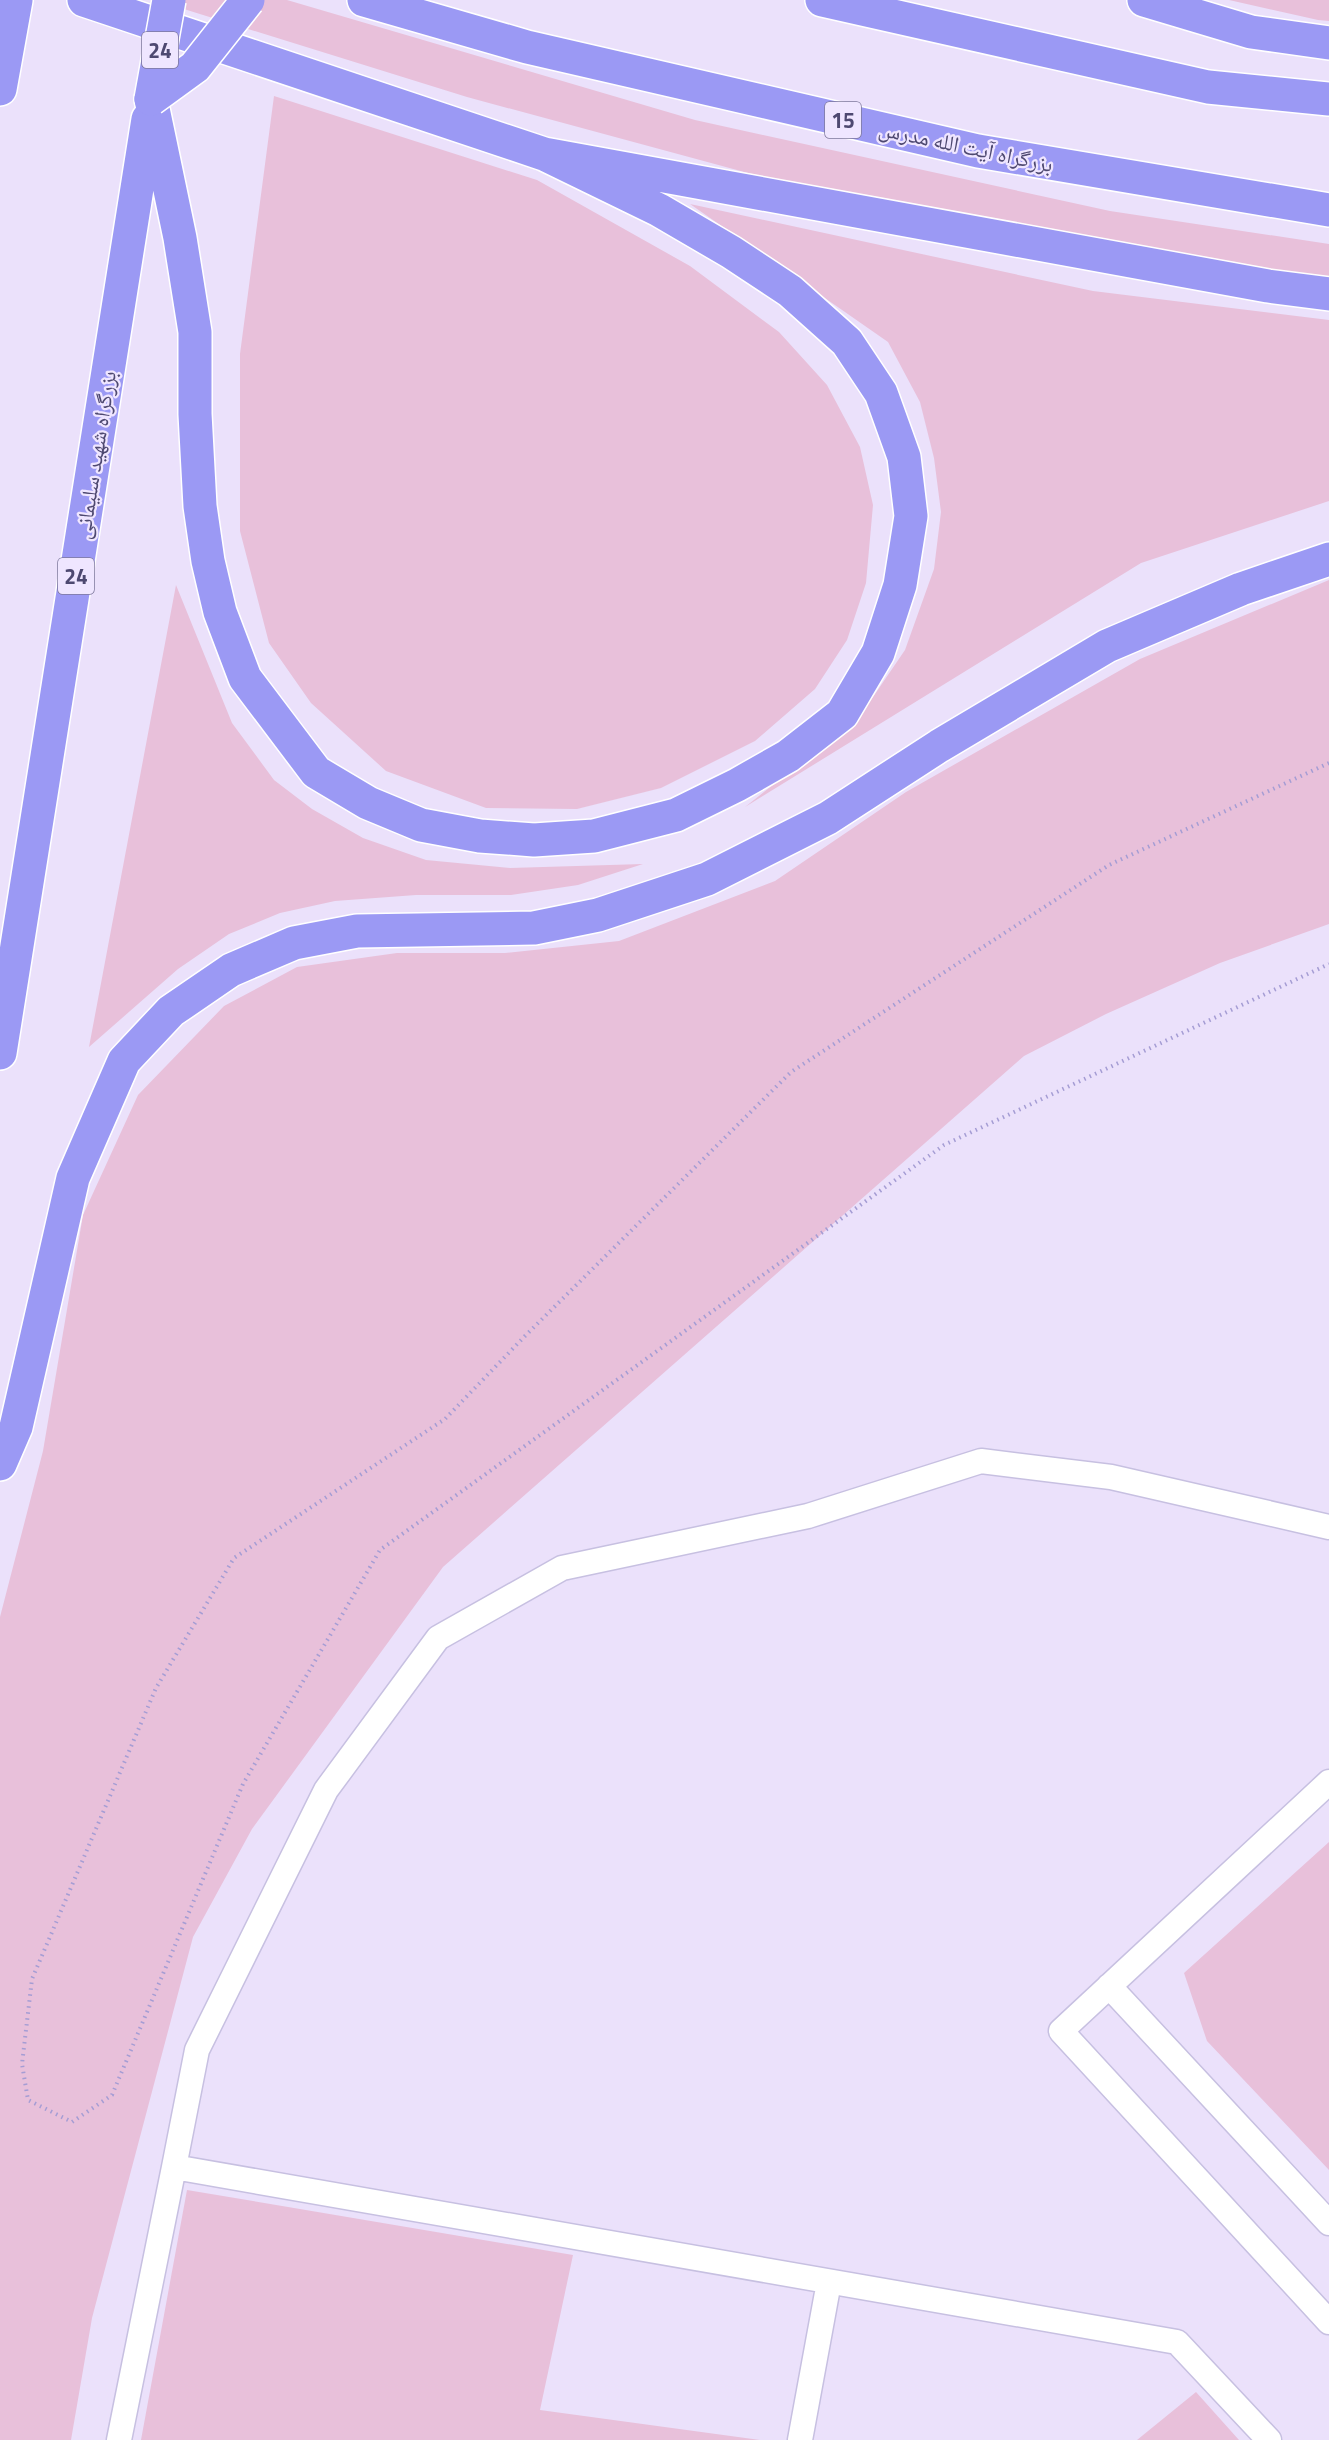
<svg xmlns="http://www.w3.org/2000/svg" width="1329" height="2440" viewBox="0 0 1329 2440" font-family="'Titillium Web','Noto Naskh Arabic',sans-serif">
<rect width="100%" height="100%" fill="#ebe1fb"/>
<path fill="#e8c0da" d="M155 0H287L695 120 1110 211 1329 244V281L1068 241 748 173 467 97Z
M1229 0H1329V21L1318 20Z
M274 96 537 180 690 266 779 332 827 385 860 447 873 505 866 583 847 640 815 689 755 741 661 788 577 809 486 808 386 771 311 703 269 643 240 531V354Z
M690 204 1093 291 1329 320V501L1141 563 745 807 860 716 905 650 934 569 941 512 934 458 920 402 888 342Z
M1329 580V924L1220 963 1106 1014 1024 1056 443 1567 252 1829 193 1937 92 2318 71 2440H0V1617L43 1451 83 1215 138 1095 224 1006 297 967 397 953H505L619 941 775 881 906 792 1140 659Z
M176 585 232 723 274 780 312 809 363 838 426 860 510 868 643 864 578 885 511 895H416L335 901 280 913 229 934 178 969 89 1047Z
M1329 1842V2170L1207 2041 1184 1973Z
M187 2190 573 2255 540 2410 760 2440H141Z
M1196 2392 1239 2440H1137Z"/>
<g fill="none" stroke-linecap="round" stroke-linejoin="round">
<defs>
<path id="lane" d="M1329 1782 1061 2031 1329 2322
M1109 1986 1329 2223
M119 2440 174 2167
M800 2440 829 2282
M1269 2440 1177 2342 174 2167 197 2050 326 1790 438 1638 562 1568 808 1516 981 1461 1111 1477 1329 1527"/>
<path id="highway" d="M84 0 544 154 1268 286 1329 294
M364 0 527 47 978 151 1329 210
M822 0 1208 87 1329 99
M1144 0 1251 32 1329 43
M0 89 16 0
M151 99 180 238 195 332V414L200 506 208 561 220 612 245 678 316 772 368 803 421 825 480 836 534 840 594 836 676 815 737 785 788 756 842 714 878 653 900 585 911 516 904 457 881 393 847 342 790 291 731 252 659 210 544 154
M0 1053 148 119
M0 1464 16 1427 73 1178 124 1061 171 1011 231 970 294 943 357 931 534 928 598 915 707 879 828 818 939 746 1107 646 1241 589 1329 559"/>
</defs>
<use href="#lane" stroke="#c7c0e1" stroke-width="27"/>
<use href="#highway" stroke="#fff" stroke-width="36"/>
<path stroke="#a59dd4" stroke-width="4" stroke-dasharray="1.5 4.5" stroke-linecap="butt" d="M1329 763 1109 865 791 1072 525 1336 445 1419 234 1558 156 1688 32 1979 22 2064 28 2100 72 2122 112 2095 243 1784 380 1550 944 1145 1329 964"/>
<use href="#lane" stroke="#fff" stroke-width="24"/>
<use href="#highway" stroke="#9b99f4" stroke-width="33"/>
<defs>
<path id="highway-bridge" d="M151 99 195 67 248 0
M151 99 169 0"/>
</defs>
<use href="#highway-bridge" stroke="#fff" stroke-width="36" stroke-linecap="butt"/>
<use href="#highway-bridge" stroke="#9b99f4" stroke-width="33"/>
</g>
<g text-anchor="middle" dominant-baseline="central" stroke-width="4.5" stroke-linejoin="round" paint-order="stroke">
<g fill="#efe6ff" stroke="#7e789c" stroke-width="1.5">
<rect x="142" y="32" width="36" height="36" rx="4.5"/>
<rect x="825" y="102" width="36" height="36" rx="4.5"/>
<rect x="58" y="558" width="36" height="36" rx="4.5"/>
</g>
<g font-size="21" font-weight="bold" fill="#4e4971">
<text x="160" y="50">24</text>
<text x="843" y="120">15</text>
<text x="76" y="576">24</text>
</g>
<g font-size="22" fill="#4e4971" stroke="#efe6ff">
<text transform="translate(966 146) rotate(12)">بزرگراه آیت الله مدرس</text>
<text transform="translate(95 455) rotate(-81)">بزرگراه شهید سلیمانی</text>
</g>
</g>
</svg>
